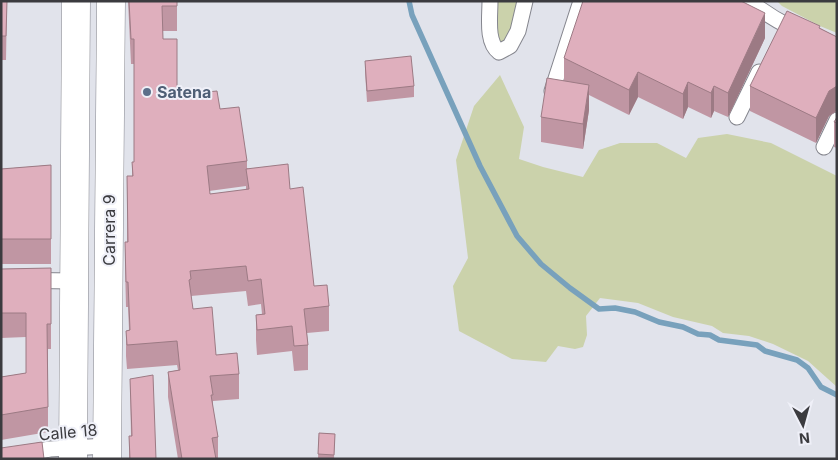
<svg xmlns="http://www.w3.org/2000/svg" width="838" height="460" viewBox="0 0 838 460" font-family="Inter,sans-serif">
<rect width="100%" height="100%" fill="#e1e3eb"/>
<path fill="#cbd2ab" d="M495 1H520L512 38 504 44 497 43Z
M777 1H837V33L820 26 782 6Z
M500 75 524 127 519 159 543 167 583 177 599 150 620 143H657L686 158 698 138 727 134 771 143 837 176V387L808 361 773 344 749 336 723 333 712 326 673 317 638 303 600 298 586 316 587 335 583 347 575 349 558 346 546 362 512 359 459 331 453 286 468 258 456 160 474 106Z"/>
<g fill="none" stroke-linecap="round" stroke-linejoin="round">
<path stroke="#78a1bc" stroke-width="5.5" d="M409 1 412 15 480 166 517 236 541 264 570 288 599 309 615 308 635 312 659 322 683 327 698 334 710 335 719 340 757 345 765 351 797 360 808 368 821 387 837 395"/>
<defs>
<path id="street" d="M490 1C490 17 486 42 499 52L510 46 518 31 525 1
M749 1C777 23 805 35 837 48
M552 91 581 1
M737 117 759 72
M824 147 837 120
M1 280 74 281
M1 458 50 449 108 446"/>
<path id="highway" d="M73 459 76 1
M107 459 111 1"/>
</defs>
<use href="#street" stroke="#85868e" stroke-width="17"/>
<use href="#highway" stroke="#85868e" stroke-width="29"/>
<use href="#street" stroke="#fff" stroke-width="15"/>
<use href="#highway" stroke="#fff" stroke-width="28"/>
</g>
<path fill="#c096a3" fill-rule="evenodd" d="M1 1H7L6 60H1Z
M128 1H177V31H163V39L177 95 220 109 247 161V168L290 189 314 286 329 306V331L307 333 308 345V370L294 371 292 351 257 355 256 340V315L262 314 261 304 248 306 246 291 191 296 193 309 216 355 239 374V399L213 401V408L218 437V459H178L168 397V372L178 370 177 365 127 369 126 356V331L129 330 128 307H126L125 266V242H127V176H132V162H134V64H131ZM246 186V190L210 194 209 191Z
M820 28 837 37V111L829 116 816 143 750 111V86Z
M765 38 728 117 714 111 711 118 688 107 683 119 638 97 629 115 589 95V110L583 149 541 142V117L564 81V58Z
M365 61 414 86V97L367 102 365 72Z
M837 117V148L834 147V122Z
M51 165V264H1V169Z
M51 268V349H48V432L1 440V377L26 373V337L1 338V269Z
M130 379 156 459H129V436H131Z
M319 433 335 434 334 459H318Z"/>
<path fill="#9c7a84" d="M765 13V38L728 117V93Z
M638 72V97L629 115V90Z
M688 82V107L683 119V94Z
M589 85V110L583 149V124Z
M714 86V111L711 118V93Z
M836 86V111L829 116 816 143V118L829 91Z"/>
<path fill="#dfafbd" stroke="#9c7a84" d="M1 1H7L6 36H1Z
M129 1H177V6H162L163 39H177V95L217 91 220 109 239 107 247 161 207 166 210 194 249 189 246 169 288 164 290 189 303 187 314 286 327 285 329 306 304 309 308 345 294 346 292 326 257 330 256 315 265 314 261 279 248 281 246 266 190 271 191 279 189 280 193 309 212 307 216 355 237 353 239 374 210 376 213 395H211L218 437 212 438 216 459H182L168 372 180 370 177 341 127 345 126 331 130 330 128 282H126L125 242H128L127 176H133L132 162H134V39H131Z
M583 1H741L765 13 728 93 714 86 711 93 688 82 683 94 638 72 629 90 564 58Z
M787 11 820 26 819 28 837 37V86L829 91 816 118 750 86Z
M411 56 414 86 367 91 365 61Z
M547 78 589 85 583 124 541 117Z
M837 117V123L834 122Z
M51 165V239H1V169Z
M51 268V324H47L48 407 1 415V377L26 373V313H1V269Z
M153 375 156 459H130L129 436H132L130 379Z
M319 433 335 434 334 455 318 454Z
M42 442 44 459H1V448Z"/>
<circle fill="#5c6f8a" stroke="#eff0f8" stroke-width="2" cx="147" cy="92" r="5"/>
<g text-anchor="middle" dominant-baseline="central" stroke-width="4" stroke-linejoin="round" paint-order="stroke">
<g font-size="16" font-weight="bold" fill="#4e5e75" stroke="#eff0f8" text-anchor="start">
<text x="157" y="92">Satena</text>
</g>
<g font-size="16" fill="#3b3b3f" stroke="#eff0f8">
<text transform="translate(109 230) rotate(-90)">Carrera 9</text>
<text transform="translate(68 432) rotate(-5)">Calle 18</text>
</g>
</g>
<rect width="838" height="460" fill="none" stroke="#3b3b3f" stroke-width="5"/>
<g transform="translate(803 425) rotate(174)" stroke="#eff0f8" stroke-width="4" paint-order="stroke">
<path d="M0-4L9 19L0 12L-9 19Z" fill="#3b3b3f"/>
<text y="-8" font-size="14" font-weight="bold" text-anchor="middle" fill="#3b3b3f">N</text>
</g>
</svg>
